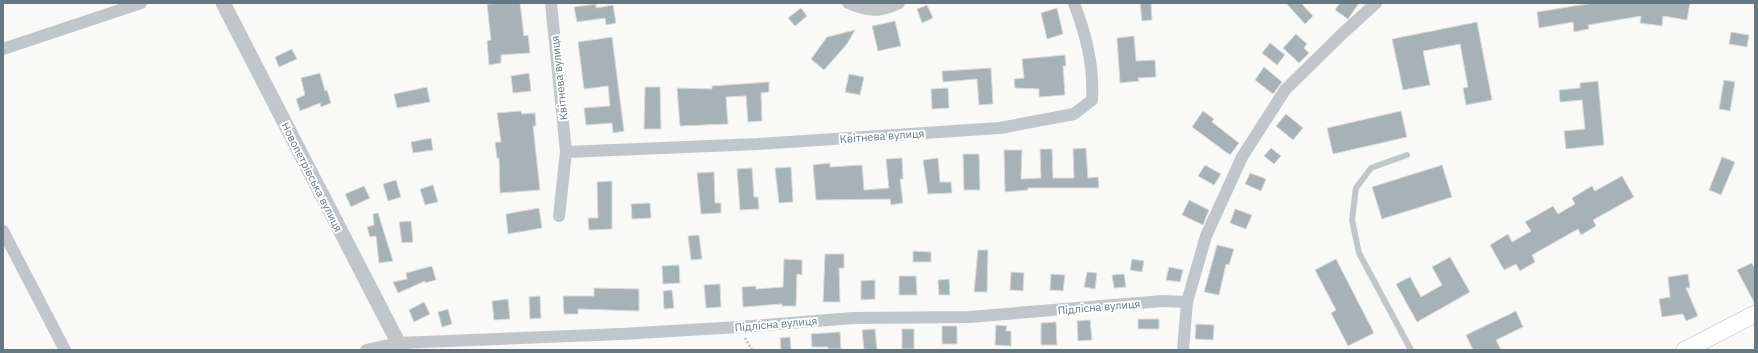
<svg xmlns="http://www.w3.org/2000/svg" width="1758" height="353" viewBox="0 0 1758 353" font-family="'IBM Plex Sans',sans-serif">
<rect width="100%" height="100%" fill="#f9f9f7"/>
<path fill="#a7b2b6" stroke="#dbdbd9" d="M507 3H520L524 36 528 35 530 53 501 55V63L489 65 487 41 491 40 487 4Z
M1140 3H1151L1152 20 1142 21Z
M1286 3H1301L1313 16 1305 24Z
M1340 3H1359L1348 19 1335 10Z
M1593 3H1690L1687 20 1663 16 1662 26 1640 23 1641 16 1588 25 1589 29 1574 32 1573 22 1539 28 1537 12Z
M596 4V8L613 5 616 23 606 25 605 18 577 22 574 7Z
M927 5 933 18 922 23 917 9Z
M801 8 807 16 795 26 788 18Z
M1057 8 1063 34 1047 39 1041 13Z
M895 21 901 46 878 51 872 26Z
M1477 22 1492 100 1466 105 1463 88 1468 87 1460 44 1423 51 1430 85 1403 90 1392 39Z
M855 30 847 44 824 70 811 59 827 37Z
M1731 32 1749 35 1747 47 1729 44Z
M1296 34 1307 44 1304 48 1309 53 1299 63 1283 48Z
M1134 36 1136 61 1155 60 1156 77 1138 78 1139 81 1120 83 1117 38Z
M612 37 624 131 613 133 612 123 586 125 584 108 610 106 608 86 584 89 578 42Z
M1270 43 1285 55 1277 65 1262 53Z
M292 49 297 59 279 67 275 57Z
M1065 55 1066 66H1063L1065 95 1039 97V89L1015 88 1014 79 1024 78 1022 59Z
M1264 67 1282 82 1273 94 1255 80Z
M991 68 993 104 979 105 977 79 943 82 942 71Z
M320 73 325 91 327 90 331 103 321 107 320 103 300 111 296 99 305 95 301 78Z
M529 73 531 91 513 93 511 76Z
M849 74 864 77 860 95 845 92Z
M1724 80 1735 82 1730 111 1719 109Z
M1598 81 1604 145 1566 149 1564 131 1585 129 1582 100 1560 102 1559 90 1580 88V83Z
M769 82V92L761 93 762 121 748 122 746 96 726 97 728 124 680 126 677 88 712 89V86Z
M427 87 430 102 397 108 394 94Z
M645 87H660L661 129H644Z
M948 88 949 108 932 109 931 89Z
M521 111 522 114 535 113 536 126H533L540 190 500 193 499 158H497L495 142H501L497 113Z
M1203 111 1214 119 1212 122 1239 143 1230 155 1192 127Z
M1401 111 1407 137 1333 154 1327 128Z
M1286 114 1303 128 1293 140 1276 126Z
M431 138 433 150 413 153 411 142Z
M1086 148 1088 178 1098 177 1099 188H1028V190L1005 192 1004 150H1022L1021 179 1041 178 1040 149H1052L1053 178H1074L1073 149Z
M1271 148 1281 156 1274 164 1264 156Z
M963 154H979L980 190H964Z
M1722 157 1735 162 1721 195 1709 190Z
M902 158 903 179H900L903 203 891 205 890 199 816 200 813 165 830 163V167L862 165 864 190 889 188 886 159Z
M938 158 940 182H951L952 193 928 194 923 160Z
M1205 165 1221 174 1214 185 1198 176Z
M1442 165 1452 197 1382 219 1372 187Z
M791 167 793 202 779 203 775 168Z
M752 168 754 197H758L759 209 740 210 737 169Z
M714 172 715 203H721V213L701 214 697 173Z
M1250 173 1266 179 1261 191 1245 184Z
M1622 176 1634 197 1593 220 1596 226 1581 235 1578 229 1532 255 1535 262 1520 271 1516 264 1504 270 1490 245 1508 234 1512 242 1531 231 1525 222 1553 206 1558 214 1575 204 1572 198 1592 186 1595 191Z
M396 180 401 197 388 201 383 184Z
M612 181V229L589 230 588 218H598L597 182Z
M433 185 438 202 425 205 420 189Z
M364 186 370 198 351 207 345 194Z
M1189 200 1209 210 1203 225 1182 215Z
M650 203 651 218 632 219 631 204Z
M539 208 542 228 508 234 506 214Z
M1235 209 1252 215 1246 229 1230 223Z
M378 213 393 261 379 263 376 236 370 237 367 227 374 225 373 214Z
M411 221 413 242 402 243 399 222Z
M699 235 702 259 691 260 688 236Z
M1217 245 1234 249 1229 265 1226 264 1219 295 1204 292Z
M978 250H988L987 292H974Z
M913 251 931 252V262H913Z
M825 254H844V268H839L840 302H823Z
M1450 257 1470 292 1417 322 1396 284 1410 277 1421 297 1442 285 1432 267Z
M784 259 802 260V275L797 274 796 306H782V304L743 307 742 287 756 286V289L783 287Z
M1132 259 1144 261 1142 272 1130 270Z
M1336 259 1374 333 1348 346 1331 313 1336 310 1315 270Z
M1752 263 1755 269V304L1737 270Z
M679 265 680 283 663 284 662 266Z
M432 266 436 280 425 283V281L398 293 393 282 407 279 406 273Z
M1169 267 1183 270 1180 282 1166 280Z
M1011 272 1024 273 1023 291 1010 290Z
M1087 272 1097 273 1095 289 1084 287Z
M1051 274 1065 275 1063 291 1050 290Z
M1124 274 1126 287 1114 288 1112 275Z
M1688 274 1690 288H1686L1698 316 1686 321 1683 314 1662 317 1659 299 1670 297 1668 277Z
M899 276H916L917 295H899Z
M949 279 950 295H939L938 280Z
M875 280V299L861 300V281Z
M720 284 721 307 706 308 704 285Z
M594 288 639 289V311L578 309V314H564L563 296H594Z
M672 290 674 308 664 309 663 291Z
M540 296 541 318 530 319 529 297Z
M508 299 510 319 494 320 492 301Z
M424 302 430 314 414 322 409 310Z
M448 309 452 324 442 327 438 312Z
M1516 311 1523 327 1496 340 1501 350H1473L1466 335Z
M1138 319H1159V329H1138Z
M1090 320 1092 340 1078 341 1077 321Z
M1056 322 1057 345H1041V323Z
M1196 324 1214 325 1213 340 1195 339Z
M996 325 1007 326 1006 331H1011V346L995 345Z
M942 326H957V344H942Z
M875 329 877 350H864L862 330Z
M902 329H914V349H902Z
M840 332 841 349H828V347H812L811 334Z
M790 337 791 350H781L780 338Z"/>
<g fill="none" stroke-linecap="round" stroke-linejoin="round">
<defs>
<path id="secondary" d="M1685 350 1755 314"/>
</defs>
<use href="#secondary" stroke="#b3babd" stroke-width="18"/>
<path stroke="#bbbfc1" stroke-width="2.5" stroke-dasharray="2 2" stroke-linecap="butt" d="M745 338 752 350"/>
<path stroke="#c0c6c9" stroke-width="6" d="M1407 155 1371 168 1356 188 1352 220 1359 253 1411 350"/>
<path stroke="#c0c6c9" stroke-width="12" d="M551 3 566 152 559 216
M848 3C868 11 878 13 899 3
M3 49 141 3
M566 152 758 144 1000 128 1074 114 1092 100C1094 65 1086 35 1074 3
M3 231 65 350
M366 350 398 343 621 334 739 327 853 318 969 317 1162 301 1187 302
M1183 350 1187 302 1206 236 1242 157 1285 90 1342 34 1376 3"/>
<path stroke="#c0c6c9" stroke-width="15" d="M223 3 402 350"/>
<use href="#secondary" stroke="#fff" stroke-width="17"/>
</g>
<g text-anchor="middle" dominant-baseline="central" stroke-width="4" stroke-linejoin="round" paint-order="stroke">
<g font-size="11" fill="#657881" stroke="#fff">
<text transform="translate(559 78) rotate(-96)">Квітнева вулиця</text>
<text transform="translate(882 136) rotate(-4)">Квітнева вулиця</text>
<text transform="translate(312 177) rotate(63)">Новопетрівська вулиця</text>
<text transform="translate(1099 307) rotate(-5)">Підлісна вулиця</text>
<text transform="translate(776 324) rotate(-5)">Підлісна вулиця</text>
</g>
</g>
<rect width="1758" height="353" fill="none" stroke="#657881" stroke-width="8"/>
</svg>
